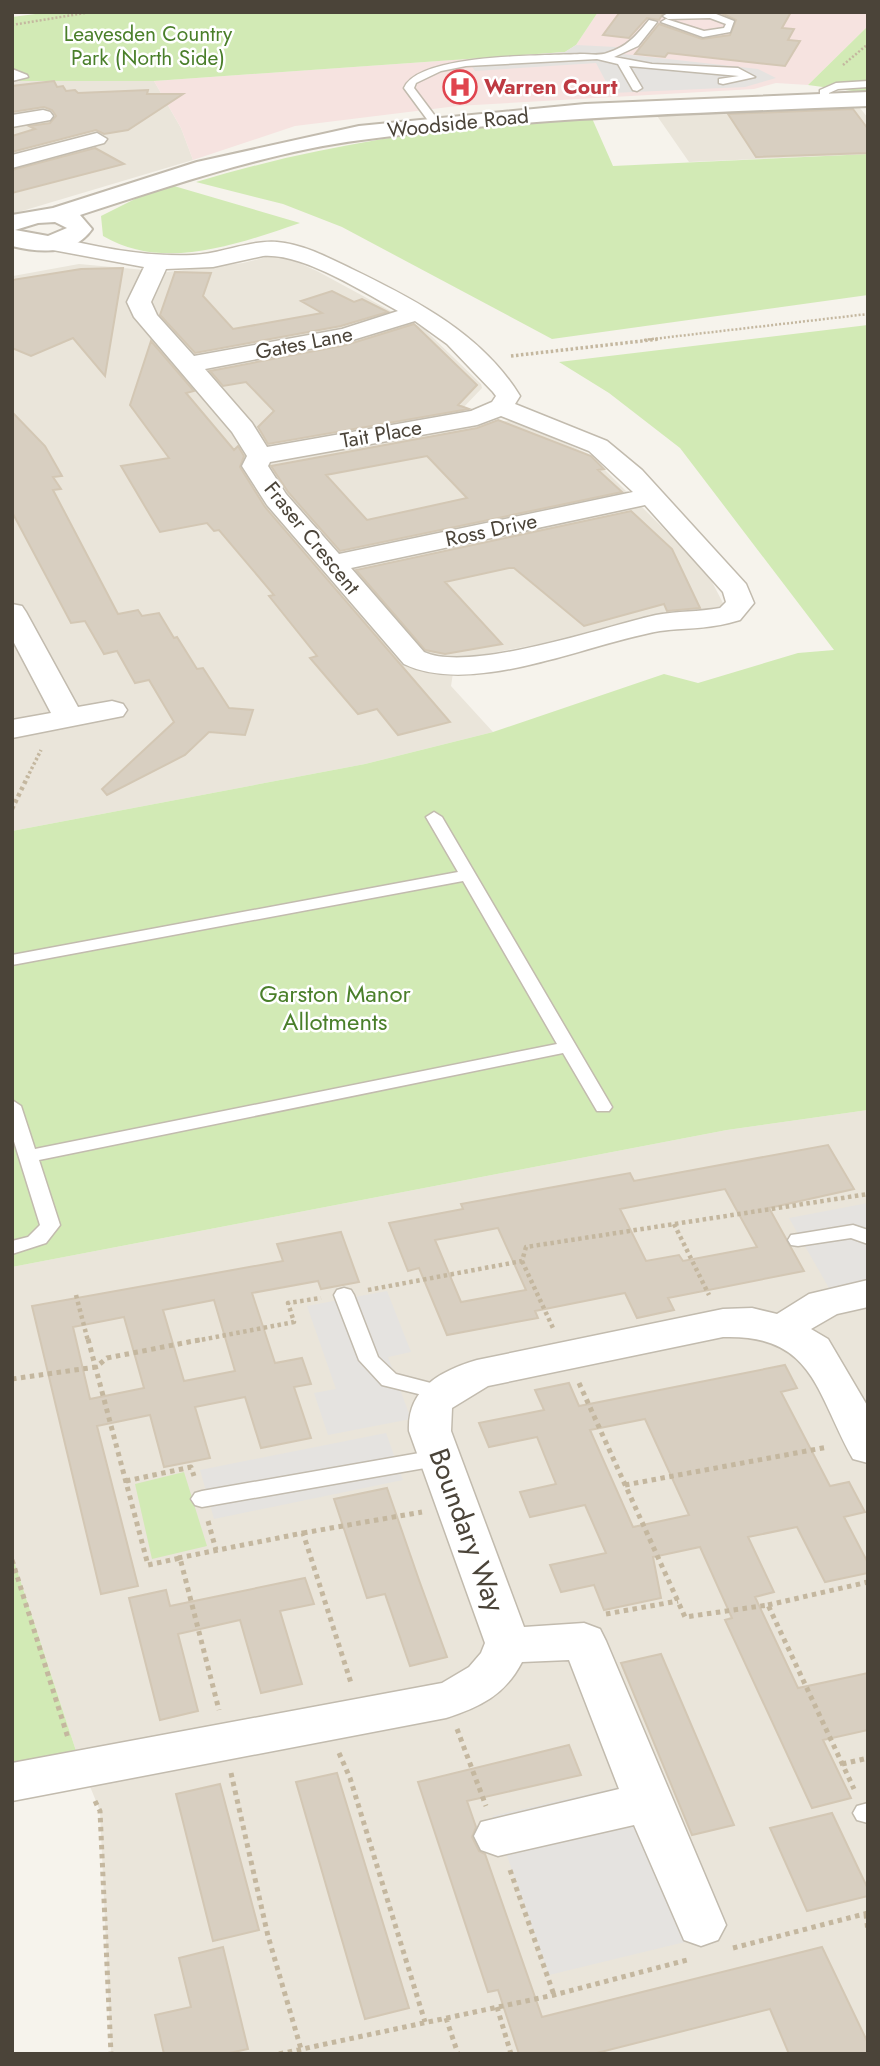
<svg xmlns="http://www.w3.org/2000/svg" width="880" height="2066" viewBox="0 0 880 2066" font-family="Jost,sans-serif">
<rect width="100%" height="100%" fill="#f6f3ec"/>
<path fill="#eae5da" d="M28 79 154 81 181 128 193 160 12 214V81Z
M856 103 868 118V154L689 162 655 113Z
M270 256 290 259 317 271 424 329 481 384 482 388 462 409 476 424 514 420 589 454 695 560 710 578 724 605 712 610 668 614 618 624 539 644 455 660 451 686 493 732 365 764 12 831V281H16L13 276 79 264 167 272 243 263Z
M868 1110V2054H111L100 1811 78 1757 12 1555V1267L727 1130Z"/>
<path fill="#f6e3e0" d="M598 12H868V26L808 85 776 83 754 89 457 106 295 126 193 160 181 128 154 81 565 52 576 45Z"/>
<path fill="#d2eab5" d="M51 12H598L576 45 565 52 154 81H12V17Z
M868 26V93L808 85Z
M591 116 613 166 868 154V295L552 339 342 227 283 204 196 182C325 143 456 125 591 116Z
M174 186 300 223C238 244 164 272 103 236L101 216 141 196Z
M868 325V1110L727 1130 12 1267V831L365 764 493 732 664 674 698 683 798 653 834 650 680 448 609 393 559 362Z
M184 1472 207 1546 152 1559 135 1484Z
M12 1555 78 1757 12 1768Z"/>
<path fill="#e5e3e0" d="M576 45 616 47 614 53 758 69 776 78 745 87 612 93 596 63 475 71 467 60 565 52Z
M868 1203V1306L842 1311 789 1218Z
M387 1291 411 1352 388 1357 411 1419 328 1435 314 1393 336 1389 307 1306Z
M386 1433 403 1480 214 1519 200 1470Z
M658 1778 722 1933 549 1975 493 1816Z"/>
<path fill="#d8cfc1" stroke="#d3c7b4" stroke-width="2" fill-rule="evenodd" d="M620 12H664L659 20 647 18 629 38 603 35Z
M719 12H791L782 28 794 29 788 40 800 41 785 66 668 53 665 57 635 54 659 24 702 39 730 35 736 20Z
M54 81 57 87 63 86 66 91 75 90 78 93 148 90 147 94H183L128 130 104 134 96 130 12 152V136L35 129 29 126 50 123 56 116 52 110 44 107 12 112V86Z
M853 109 868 129V153L756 157 728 114Z
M95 148 124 164 12 193V170Z
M123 268 105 376 73 338 31 356 12 348V280L81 269Z
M175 272 211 273 203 296 233 329 322 313 301 301 332 291 354 302 362 299 388 312 341 326 195 353 160 315Z
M414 324 477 385 458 405 469 409 268 444 258 427 274 411 246 382 223 386 210 371 346 345Z
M151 341 194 391 186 393 234 450 238 446 244 456 240 467 265 507 450 722 398 735 377 709 358 714 310 658 317 656 269 596 274 595 219 530 214 531 207 523 160 532 121 466 169 458 130 405Z
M12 412 45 446 62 476 53 477 61 489 53 490 118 614 138 610 142 616 159 613 174 638 177 637 197 669 203 668 229 708 253 710 245 735 209 732 185 755 107 795 102 789 174 722 149 680 135 683 117 651 104 654 85 621 71 623 12 512Z
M498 420 591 456 604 469 598 470 622 492 340 551 288 492 271 466 477 428ZM427 456 467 498 367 520 326 475Z
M631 511 672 549 700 608 667 611 664 604 584 626 514 568H509L445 582 502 644 445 654 425 650 356 570Z
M828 1145 854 1189 769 1208 804 1271 668 1298 674 1310 637 1318 625 1293 535 1311 538 1318 447 1335 419 1268 408 1271 389 1223 463 1209 461 1204 630 1173 634 1181ZM725 1189 757 1247 683 1261 679 1255 646 1261 620 1209ZM498 1228 526 1290 461 1302 435 1240Z
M341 1232 359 1282 321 1289 318 1281 252 1293 275 1363 302 1358 311 1384 294 1387 311 1438 261 1448 245 1397 195 1407 210 1458 164 1467 150 1415 97 1426 138 1586 101 1594 32 1306 283 1261 277 1244ZM214 1300 235 1371 184 1381 163 1310ZM124 1317 144 1388 90 1399 73 1327Z
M785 1365 797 1388 781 1392 830 1486 849 1482 865 1512 844 1517 868 1563V1573L825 1582 797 1527 748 1537 774 1592 755 1597 798 1688 868 1673V1730L823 1740 851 1798 812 1808 725 1620 732 1618 700 1547 653 1557 661 1598 604 1610 594 1585 561 1592 550 1565 606 1553 585 1505 530 1517 520 1492 556 1484 537 1437 489 1447 479 1423 544 1410 535 1390 569 1383 579 1406ZM645 1419 689 1515 633 1527 590 1430Z
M387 1488 419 1580 447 1657 410 1666 385 1594 367 1598 334 1499Z
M305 1578 314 1604 280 1611 302 1684 261 1693 240 1620 178 1634 198 1711 160 1720 129 1598 166 1590 170 1606Z
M661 1654 734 1825 692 1835 621 1663Z
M569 1745 581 1775 467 1801 476 1827 472 1837 479 1851 485 1854 542 2017 822 1947 868 2043V2054H789L770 2009 593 2054H519L498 1990 488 1992 418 1782Z
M337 1773 409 2008 365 2019 296 1782Z
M220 1784 259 1930 213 1941 176 1794Z
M832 1813 868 1889V1896L807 1911 770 1828Z
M223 1947 248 2049 225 2054H164L155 2015 191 2007 179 1958Z"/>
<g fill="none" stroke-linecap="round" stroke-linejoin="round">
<defs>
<path id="service" d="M711 12 734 21 730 32 703 37 661 22 666 19 704 31 724 28 726 24 710 18 668 19 663 16 668 13Z
M649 20 657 22 638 46 614 57 652 64 738 68 755 77 723 84 719 83V79L739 76 629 66 642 88 637 91 633 90 618 64 597 59 466 66 441 71 416 83 414 88 441 124 436 127 432 126 404 88C419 53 545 56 580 54 589 54 600 56 607 53 627 47 636 36 649 20Z
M12 69 27 75 28 77 12 81Z
M868 81V87L838 89 829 93V102L820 100V90L836 83Z
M434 812 442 817 612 1107 609 1111H597L563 1053 39 1160 60 1225 46 1243 12 1254V1241L28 1237 40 1225 12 1135V1100L21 1106 35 1149 557 1044 463 881 12 965V955L458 872 426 817Z
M853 1225 868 1230V1244L851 1238 798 1246 791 1245 788 1240 791 1235 798 1234Z
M344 1288 351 1290 354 1295 378 1357 396 1374 450 1388 453 1393 450 1398 443 1400 382 1385 359 1360 334 1295 337 1290Z
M425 1452 449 1455 452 1460 449 1465 425 1468 202 1507 195 1505 191 1499 195 1493 202 1491Z
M868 1803V1823L857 1820 853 1813 857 1806Z"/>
<path id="minor" d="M43 110 50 112 53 116 50 120 12 127V115Z
M97 133 107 139 104 143 12 168V155Z
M50 236C97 247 144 257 193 255 221 254 249 240 277 242 303 244 329 258 352 269 416 300 482 334 520 396L515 404 607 441 642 470 746 584 754 603 740 620 729 623C706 629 683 628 660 631 586 644 473 697 404 664L267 505 242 466 247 456 232 432 134 317 127 302 144 267 42 248 39 243 42 238ZM263 256C303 253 363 292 398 311L342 329 194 356 157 315 151 302 166 269 213 267ZM415 321 447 344 493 392 496 396 492 402 471 411 267 447 252 423 205 369 346 342ZM501 416 589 451 633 492 339 554 286 494 268 466 270 462 477 425ZM645 505 723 592 726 602 720 608C699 612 677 611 656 615 603 627 470 673 424 652L351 568Z
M12 604 22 606 26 612 78 707 112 701 123 704 127 710 123 716 12 738V720L51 713 12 639Z
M868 1280V1307L837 1314 811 1329 828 1339 868 1407V1463L853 1459C816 1393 814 1334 723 1337L488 1386 452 1408 451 1431 524 1627 584 1623 600 1629 606 1641 726 1925 718 1940 701 1946 684 1940 634 1825 498 1856 481 1850 474 1836 481 1822 619 1789 569 1660 522 1662C505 1695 480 1707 446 1718L12 1801V1763L442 1683 469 1667 481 1653 485 1643 409 1431C407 1389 440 1371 477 1360L723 1309 752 1308 777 1314 809 1294Z"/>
<path id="tertiary" d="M868 92V106C699 113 529 117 361 140 268 152 170 186 80 215L92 229C74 255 40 253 12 246V215L53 208 197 162 359 126 585 104ZM55 222 67 228 48 236 15 230 38 223Z"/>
</defs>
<use href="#service" stroke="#c2bbae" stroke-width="3"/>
<use href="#minor" stroke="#c2bbae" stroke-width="3"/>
<use href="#tertiary" stroke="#c2bbae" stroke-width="4"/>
<path stroke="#c4b79f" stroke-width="2.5" stroke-dasharray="2 2" stroke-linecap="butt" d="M12 25 91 12
M843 65 868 44
M644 340 868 314"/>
<path stroke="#c4b79f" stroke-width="3.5" stroke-dasharray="2.5 2.5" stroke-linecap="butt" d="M511 356 659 339
M27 778 41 750"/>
<path stroke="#c4b79f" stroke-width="4.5" stroke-dasharray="3.5 3.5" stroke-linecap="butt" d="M12 809 28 776
M674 1224 709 1295
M522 1261 553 1328
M368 1290 522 1261 526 1247 868 1194
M76 1295 88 1341
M195 1341 294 1322 288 1303 321 1298"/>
<path stroke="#c4b79f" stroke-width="5" stroke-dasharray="4.5 4.5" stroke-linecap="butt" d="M88 1339 148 1565 180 1558 219 1710
M12 1379 96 1367 107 1358 204 1339
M579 1383 685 1617 768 1605 854 1789
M126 1481 191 1467 194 1476
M625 1485 828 1447
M208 1521 216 1550
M303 1533 422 1512
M178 1558 303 1533 351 1683
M12 1560 68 1738
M768 1605 868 1582
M606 1614 678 1601
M457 1729 486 1806
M339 1753 350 1778 425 2022
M842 1764 868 1758
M231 1773 268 1936 301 2049
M95 1801 100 1811 111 2054
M510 1870 554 1995
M866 1914 868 1932
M733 1948 868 1913
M497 2007 511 2054
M446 2018 458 2054
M279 2054 554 1995 687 1960"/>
<use href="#service" fill="#fff" fill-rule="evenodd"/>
<use href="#minor" fill="#fff" fill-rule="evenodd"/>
<use href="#tertiary" fill="#fff" fill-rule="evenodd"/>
</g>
<defs>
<symbol id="hospital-ring" viewBox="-11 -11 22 22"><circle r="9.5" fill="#fff" stroke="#e0444e" stroke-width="1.5"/><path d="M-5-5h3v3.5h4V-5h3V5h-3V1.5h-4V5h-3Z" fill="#e0444e"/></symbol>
</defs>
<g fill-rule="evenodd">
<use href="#hospital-ring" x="441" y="68" width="38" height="38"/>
</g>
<g text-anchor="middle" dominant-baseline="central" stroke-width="5" stroke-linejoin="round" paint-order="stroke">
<g font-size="21" fill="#4a7f2a" stroke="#fff">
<text x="148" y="34">Leavesden Country<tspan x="148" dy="24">Park (North Side)</tspan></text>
</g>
<g font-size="21" font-weight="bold" fill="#be3a42" stroke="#fff" text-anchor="start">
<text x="484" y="87">Warren Court</text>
</g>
<g font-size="21" fill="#4b4439" stroke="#fff">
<text transform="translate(458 123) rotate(-6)">Woodside Road</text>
<text transform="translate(304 343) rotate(-11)">Gates Lane</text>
<text transform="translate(381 434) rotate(-10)">Tait Place</text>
<text transform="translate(491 530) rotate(-12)">Ross Drive</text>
<text transform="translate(312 538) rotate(51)">Fraser Crescent</text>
</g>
<g font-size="24" fill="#4a7f2a" stroke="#fff">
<text x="335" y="993">Garston Manor<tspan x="335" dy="28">Allotments</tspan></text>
</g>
<g font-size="28" fill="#4b4439" stroke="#fff">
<text transform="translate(467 1530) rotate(70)">Boundary Way</text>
</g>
</g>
<rect width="880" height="2066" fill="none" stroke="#4b4439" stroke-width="28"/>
</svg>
